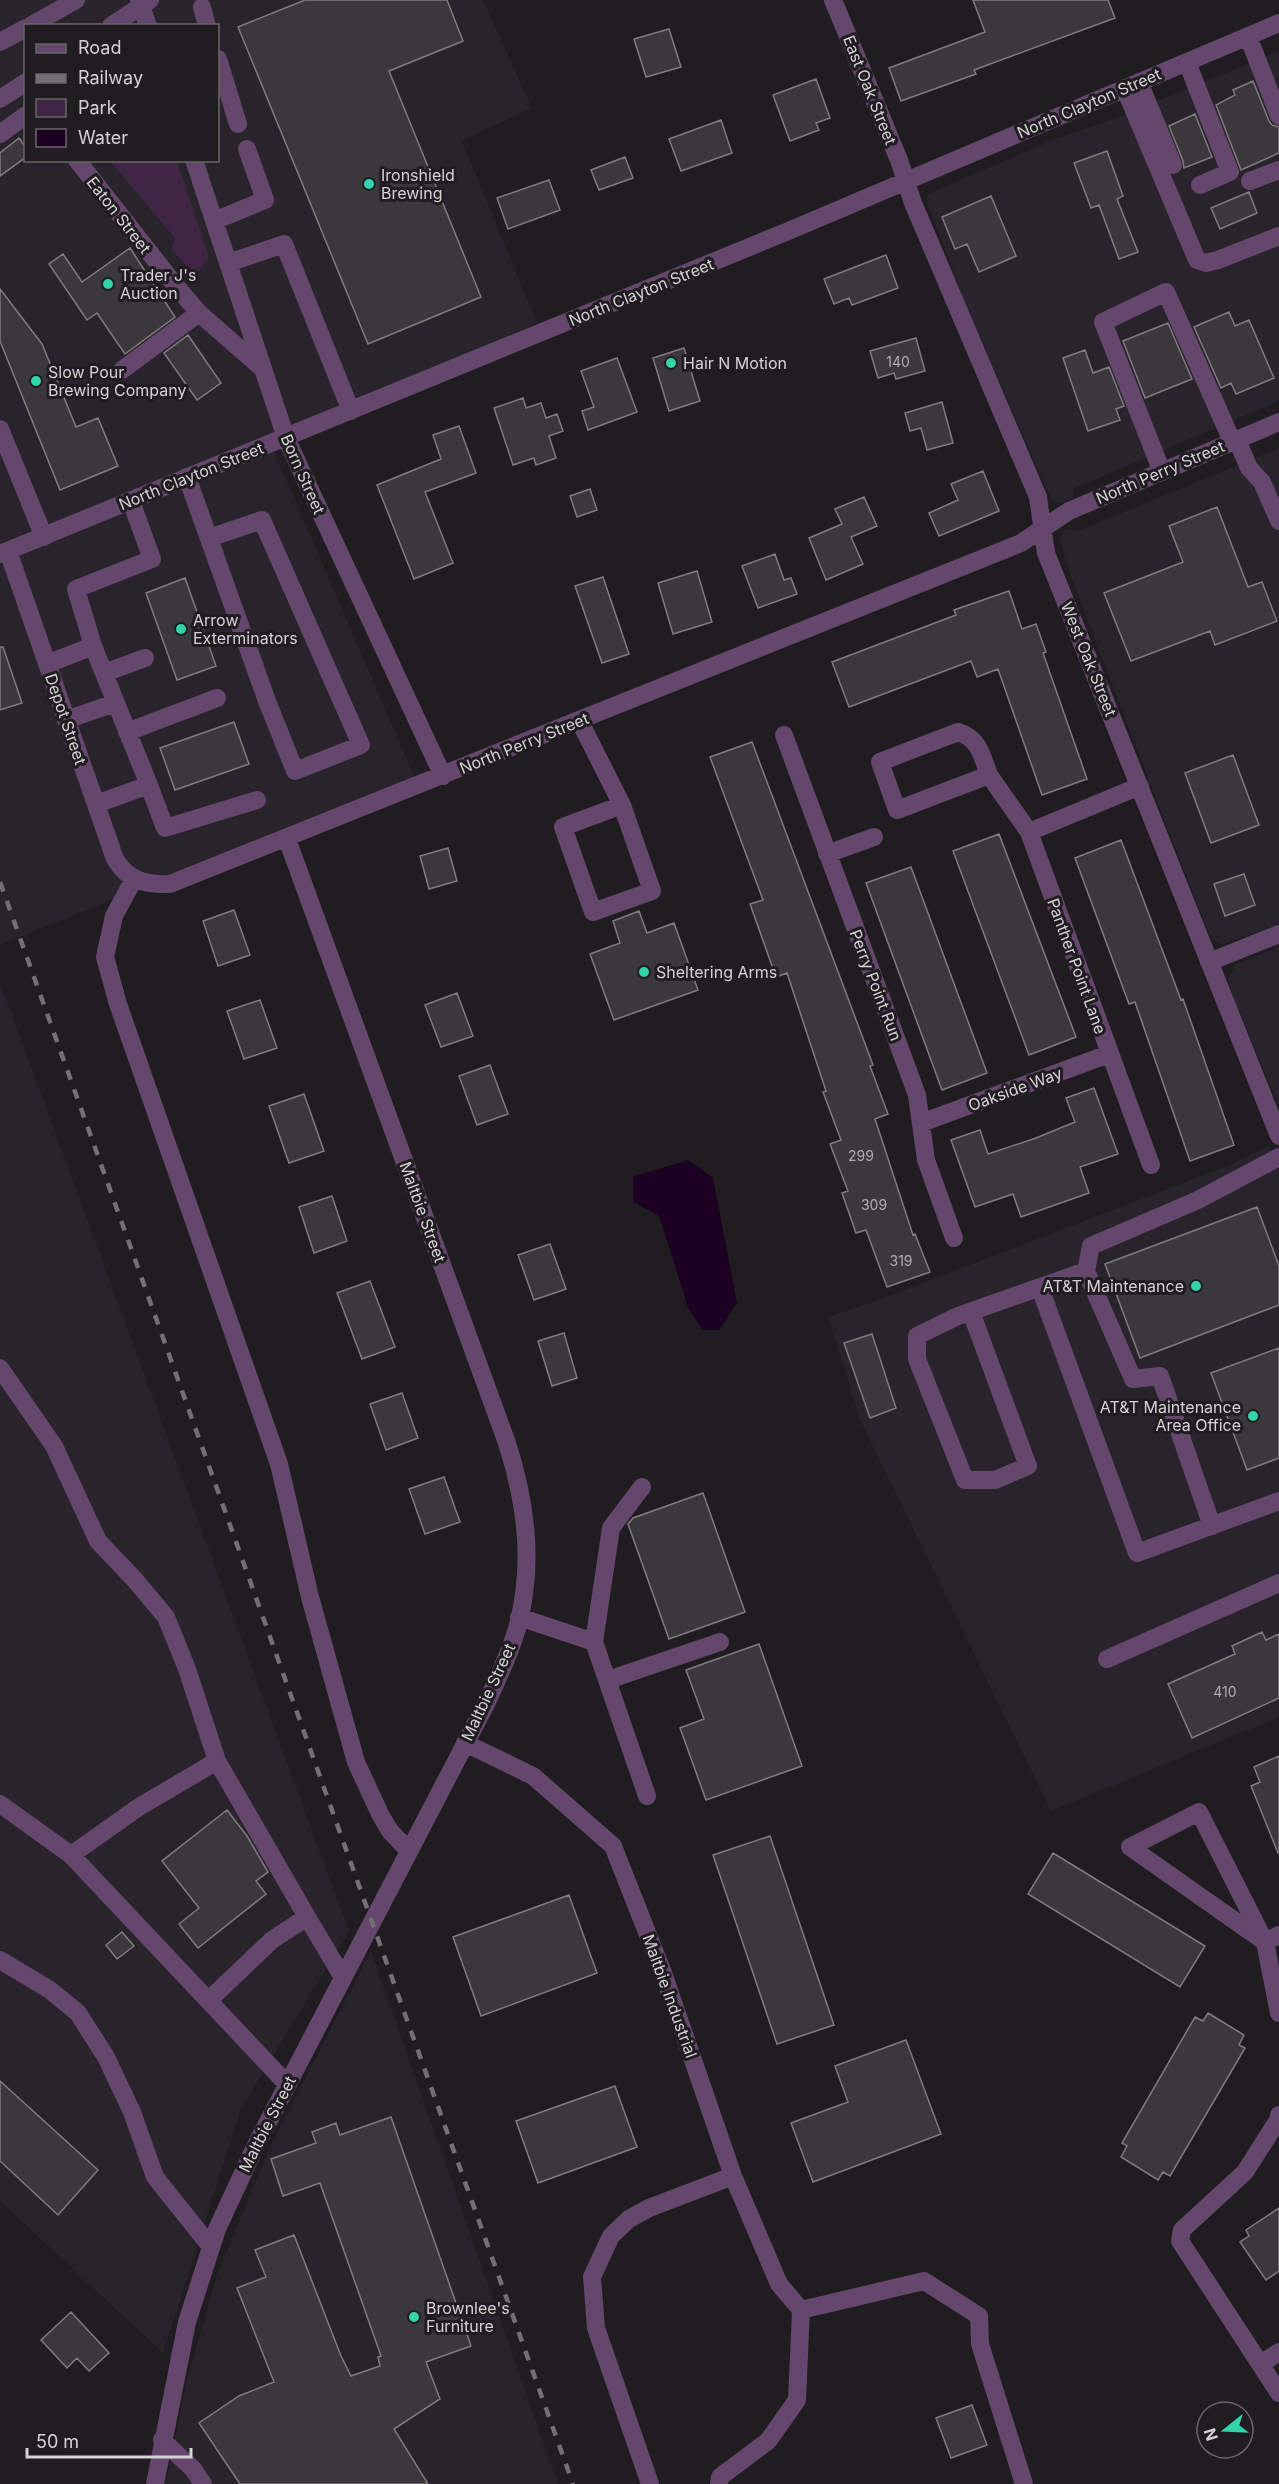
<svg xmlns="http://www.w3.org/2000/svg" width="1279" height="2484" viewBox="0 0 1279 2484" font-family="Inter,sans-serif">
<rect width="100%" height="100%" fill="#1f1d1f"/>
<path fill="#29242b" fill-rule="evenodd" d="M0 0H483L532 108 462 141 537 323 351 411 270 442 415 778 0 945ZM26 26H218V160H26Z
M1279 51V401L1073 489 1075 497 1062 503 1052 501 966 305 927 203 928 194 1055 139 1114 119Z
M1279 448V924L1224 944H1220L1212 938 1208 931 1151 786 1066 563 1060 538 1064 530 1067 529 1078 531Z
M1279 947V1107L1233 996 1228 978 1236 964Z
M0 982 349 1931 241 2109 163 2353 0 2201Z
M1269 1145 1279 1173V1717L1051 1811 861 1422 828 1317 876 1301 1230 1165Z
M371 1951 558 2484H166L186 2384 217 2275 269 2149Z"/>
<path fill="#3f2645" d="M110 161H177L209 257 196 275 172 250 175 238Z"/>
<path fill="#1c0123" d="M688 1160 713 1178 737 1303 719 1330H702L688 1307 659 1216 633 1202V1177Z"/>
<path fill="#3a383b" stroke="#7f7c7f" stroke-width="1.5" d="M305 0H447L463 41 389 71 481 297 368 344 238 27Z
M973 0H1108L1115 18 974 70 976 74 901 101 889 68 985 32Z
M669 29 681 67 646 77 634 39Z
M816 79 830 118 816 123 819 130 790 141 773 95Z
M1253 81 1269 121 1272 125 1279 127V153L1241 170 1216 105 1235 95 1233 90Z
M1195 114 1212 157 1184 168 1183 161 1169 126Z
M721 120 732 153 681 171 669 139Z
M19 138 26 148V157L0 176V153Z
M1107 151 1123 196 1117 199 1138 252 1119 259 1099 205 1091 208 1074 163Z
M625 157 633 178 599 190 591 170Z
M549 180 560 210 508 229 497 198Z
M1249 192 1257 213 1220 229 1211 208Z
M991 196 1016 256 979 272 967 244 955 249 942 217Z
M130 248 175 317 125 354 97 313 87 320 49 264 63 254 82 282Z
M886 255 898 288 852 305 849 298 834 304 824 279Z
M0 289 42 344 76 427 98 418 118 466 60 490 0 341Z
M1229 312 1235 326 1249 320 1274 378 1236 394 1231 383 1221 388 1194 327Z
M1168 323 1192 379 1145 398 1123 341Z
M188 335 221 383 197 400 164 353Z
M916 338 925 371 896 379 894 373 878 378 870 351Z
M684 348 700 401 669 411 653 358Z
M1085 350 1093 373 1109 367 1124 406 1116 409 1120 420 1088 431 1063 358Z
M617 358 637 412 588 430 582 411 594 407 581 371Z
M523 398 526 408 541 403 546 418 557 414 563 431 549 436 556 458 536 465 534 458 513 465 494 408Z
M942 402 953 443 927 450 921 428 910 431 905 413Z
M459 426 476 473 425 492 453 563 414 579 377 485 441 459 433 435Z
M983 471 999 511 939 536 929 513 958 500 951 484Z
M590 489 597 510 577 517 570 496Z
M864 497 877 526 851 537 863 564 826 580 809 538 842 524 835 509Z
M1217 507 1248 587 1262 582 1277 621 1215 645 1210 631 1131 661 1104 593 1183 562 1169 526Z
M775 554 784 580 791 578 797 594 758 608 742 566Z
M697 571 712 622 673 634 658 583Z
M603 577 629 654 602 663 575 586Z
M185 578 216 666 177 680 146 593Z
M1009 591 1022 629 1036 624 1046 652 1043 653 1087 779 1042 795 998 669 977 677 971 661 849 707 832 662 956 615 954 610Z
M0 647H3L22 703 0 710Z
M234 722 249 764 175 790 160 748Z
M752 742 873 1065 870 1066 888 1114 875 1119 913 1235 915 1234 930 1272 887 1287 866 1230 856 1233 842 1193 848 1191 830 1144 841 1140 823 1092 826 1091 787 973 776 977 750 904 763 900 710 757Z
M1233 755 1259 825 1211 843 1185 773Z
M999 834 1076 1037 1029 1055 953 851Z
M1121 840 1181 1000 1183 999 1234 1145 1190 1161 1135 1002 1129 1004 1075 858Z
M448 848 457 881 429 889 420 856Z
M911 867 987 1073 942 1090 866 883Z
M1244 874 1255 905 1225 916 1214 884Z
M234 910 250 955 218 966 203 921Z
M639 911 647 933 674 923 698 990 614 1020 590 954 620 943 613 921Z
M457 993 473 1036 441 1047 425 1005Z
M260 1000 277 1048 244 1059 227 1011Z
M490 1065 508 1114 477 1125 459 1076Z
M1094 1088 1118 1154 1080 1167 1089 1193 1021 1217 1013 1194 975 1207 951 1140 980 1130 988 1154 1036 1138 1075 1122 1066 1098Z
M304 1094 324 1151 289 1163 269 1106Z
M332 1196 347 1241 314 1253 299 1207Z
M1257 1207 1279 1266V1305L1140 1358 1105 1264Z
M550 1244 566 1289 534 1300 518 1255Z
M370 1281 395 1347 362 1359 337 1293Z
M564 1333 577 1378 552 1386 538 1341Z
M872 1334 896 1408 870 1418 844 1343Z
M1279 1348V1458L1247 1470 1211 1373Z
M402 1393 418 1438 386 1450 370 1404Z
M444 1477 460 1522 425 1534 409 1489Z
M703 1493 745 1612 669 1639 628 1524 633 1518Z
M1262 1632 1266 1640 1279 1634V1698L1192 1738 1168 1684 1235 1654 1232 1646Z
M759 1644 802 1766 706 1800 680 1728 704 1719 686 1670Z
M1279 1756V1853H1278L1251 1786 1260 1782 1254 1767Z
M227 1810 247 1836 268 1872 256 1881 266 1894 198 1948 179 1924 199 1908 162 1861Z
M770 1836 834 2025 777 2044 713 1855Z
M1053 1853 1205 1946 1180 1987 1028 1894Z
M569 1895 597 1973 481 2016 453 1937Z
M122 1932 134 1946 117 1959 106 1945Z
M1208 2013 1244 2035 1239 2045 1245 2048 1170 2176 1163 2172 1158 2180 1121 2157 1127 2146 1122 2143 1195 2017 1203 2021Z
M906 2040 941 2134 813 2182 791 2123 848 2102 835 2066Z
M0 2081 98 2170 58 2215 0 2161Z
M615 2086 637 2147 538 2183 516 2121Z
M391 2117 471 2346 426 2362 440 2399 394 2429 428 2484H240L199 2423 239 2396 274 2382 237 2288 266 2277 255 2250 294 2235 341 2356 351 2376 380 2366 378 2357 381 2356 320 2183 283 2196 271 2159 316 2143 312 2132 336 2123 340 2135Z
M1279 2208V2271L1266 2280 1240 2242 1249 2236 1246 2230Z
M71 2312 109 2353 89 2371 77 2358 67 2368 41 2340Z
M972 2405 987 2445 951 2458 936 2418Z"/>
<g fill="none" stroke-linecap="round" stroke-linejoin="round">
<path stroke="#65466c" stroke-width="18" d="M139 0 148 26
M833 0 899 160 913 203 1038 497 1046 553 1279 1136
M202 7 207 26
M30 26 76 0
M111 26 150 0
M1248 36 1279 116
M0 42 26 28
M218 59 238 124
M1187 62 1230 172 1200 185
M1139 82 1173 165
M1125 89 1197 260 1206 263 1218 260 1279 236
M0 99 26 82
M0 134 26 115
M77 160 175 285 199 313 263 369
M194 160 286 438 443 776
M1250 181 1279 170
M214 221 265 200 247 149
M228 263 284 244 351 411
M122 370 199 313
M0 429 44 537
M1237 440 1249 468 1262 482 1279 521
M1162 472 1103 322 1166 292 1232 441
M187 477 267 701 295 771 361 745 262 520 209 538
M131 501 152 559 76 589 93 646 149 785
M8 551 115 859C128 881 147 885 170 884L1021 543 1069 511 1279 422
M0 554 786 232 1279 23
M47 664 93 646
M104 673 145 658
M66 720 115 703
M579 720 622 805 563 827 593 912 652 891 622 805
M127 732 217 698
M784 735 917 1095 926 1160 954 1238
M989 775C982 756 979 738 958 732L880 762 897 810 989 775 1029 832 1151 1165
M96 804 149 785 165 828 257 800
M1029 832 1140 786
M827 854 874 837
M134 879 114 916 105 957 118 1004 279 1464 310 1597 356 1762 380 1814 390 1831 408 1850
M1209 962 1279 934
M921 1123 1109 1054
M1040 1288 1137 1553 1279 1501
M971 1312 1028 1466 995 1480H965L917 1359V1336L958 1316 1086 1271
M0 1368 54 1446 98 1541 135 1580 166 1617 187 1669 217 1761 139 1807 71 1855
M1212 1526 1160 1376 1133 1379 1086 1271 1091 1246 1198 1200 1279 1157
M519 1617 594 1642 647 1796
M594 1642 611 1528 642 1487
M1107 1659 1279 1583
M608 1680 720 1642
M465 1743 533 1776 613 1846 663 1973 733 2176 779 2284 801 2310
M217 1761 307 1917
M0 1804 71 1855 287 2084
M1199 1812 1265 1942 1130 1847Z
M1279 1935 1265 1942 1279 2013
M0 1960 50 1990 78 2013 106 2057 132 2112 155 2177 211 2247
M209 2000 272 1940 307 1917 342 1976
M1279 2115 1278 2120 1245 2172 1182 2230 1180 2241 1279 2393
M801 2310 924 2281 979 2316 980 2344 1024 2484
M1261 2364 1279 2352
M162 2440 193 2469 203 2484
M155 2484 187 2322 217 2229 257 2143 487 1702C498 1677 511 1652 518 1625 534 1563 526 1503 507 1443L287 839
M650 2484 596 2328 592 2277 611 2236 629 2219 649 2208 733 2176
M719 2484 720 2477 768 2441 797 2400 801 2310"/>
<path stroke="#727072" stroke-width="4.5" stroke-dasharray="10 10" stroke-linecap="butt" d="M0 882 573 2484"/>
</g>
<g fill="#32d4a9" stroke="#1f1d1f" stroke-width="2">
<circle cx="369" cy="184" r="6"/>
<circle cx="108" cy="284" r="6"/>
<circle cx="671" cy="363" r="6"/>
<circle cx="36" cy="381" r="6"/>
<circle cx="181" cy="629" r="6"/>
<circle cx="644" cy="972" r="6"/>
<circle cx="1196" cy="1286" r="6"/>
<circle cx="1253" cy="1416" r="6"/>
<circle cx="414" cy="2317" r="6"/>
</g>
<g text-anchor="middle" dominant-baseline="central" stroke-width="6" stroke-linejoin="round" paint-order="stroke">
<g font-size="14" fill="#aeacae">
<text x="898" y="361">140</text>
<text x="861" y="1155">299</text>
<text x="874" y="1204">309</text>
<text x="901" y="1260">319</text>
<text x="1225" y="1691">410</text>
</g>
<g font-size="16" fill="#d5d3d5" stroke="#1f1d1f">
<text transform="translate(870 90) rotate(68)">East Oak Street</text>
<text transform="translate(1089 103) rotate(-23)">North Clayton Street</text>
<text transform="translate(119 215) rotate(52)">Eaton Street</text>
<text transform="translate(641 292) rotate(-22)">North Clayton Street</text>
<text transform="translate(1160 472) rotate(-23)">North Perry Street</text>
<text transform="translate(303 474) rotate(66)">Born Street</text>
<text transform="translate(191 476) rotate(-22)">North Clayton Street</text>
<text transform="translate(1089 659) rotate(68)">West Oak Street</text>
<text transform="translate(66 719) rotate(71)">Depot Street</text>
<text transform="translate(524 743) rotate(-22)">North Perry Street</text>
<text transform="translate(1077 966) rotate(70)">Panther Point Lane</text>
<text transform="translate(876 985) rotate(69)">Perry Point Run</text>
<text transform="translate(1015 1089) rotate(-20)">Oakside Way</text>
<text transform="translate(423 1212) rotate(70)">Maltbie Street</text>
<text transform="translate(488 1692) rotate(-65)">Maltbie Street</text>
<text transform="translate(670 1996) rotate(70)">Maltbie Industrial</text>
<text transform="translate(267 2124) rotate(-63)">Maltbie Street</text>
</g>
<g font-size="16" fill="#d5d3d5" stroke="#1f1d1f" text-anchor="start">
<text x="381" y="175">Ironshield<tspan x="381" dy="18">Brewing</tspan></text>
<text x="120" y="275">Trader J's<tspan x="120" dy="18">Auction</tspan></text>
<text x="683" y="363">Hair N Motion</text>
<text x="48" y="372">Slow Pour<tspan x="48" dy="18">Brewing Company</tspan></text>
<text x="193" y="620">Arrow<tspan x="193" dy="18">Exterminators</tspan></text>
<text x="656" y="972">Sheltering Arms</text>
<text x="1184" y="1286" text-anchor="end">AT&amp;T Maintenance</text>
<text x="1241" y="1407" text-anchor="end">AT&amp;T Maintenance<tspan x="1241" dy="18">Area Office</tspan></text>
<text x="426" y="2308">Brownlee's<tspan x="426" dy="18">Furniture</tspan></text>
</g>
</g>
<rect x="24" y="24" width="195" height="138" fill="#1f1d1f" stroke="#686668" stroke-width="1.5"/>
<rect x="36" y="44" width="30" height="9" fill="#65466c" stroke="#686668" stroke-width="1.5"/>
<text x="78" y="54" font-size="18" fill="#d5d3d5">Road</text>
<rect x="36" y="74" width="30" height="9" fill="#727072" stroke="#686668" stroke-width="1.5"/>
<text x="78" y="84" font-size="18" fill="#d5d3d5">Railway</text>
<rect x="36" y="99" width="30" height="18" fill="#3f2645" stroke="#686668" stroke-width="1.5"/>
<text x="78" y="114" font-size="18" fill="#d5d3d5">Park</text>
<rect x="36" y="129" width="30" height="18" fill="#1c0123" stroke="#686668" stroke-width="1.5"/>
<text x="78" y="144" font-size="18" fill="#d5d3d5">Water</text>
<g transform="translate(1225 2430) rotate(252)"><circle r="28" fill="#1f1d1f" stroke="#686668" stroke-width="1.5"/>
<path d="M0-4.5L10 22L0 15L-10 22Z" fill="#32d4a9"/>
<text y="-9" font-size="16" font-weight="bold" text-anchor="middle" fill="#d5d3d5">N</text>
</g>
<path d="M27 2448v9h164v-9" fill="none" stroke="#d5d3d5" stroke-width="3"/>
<text x="36" y="2448" font-size="18" fill="#d5d3d5" stroke="#1f1d1f" stroke-width="4.5" paint-order="stroke">50 m</text>
</svg>
